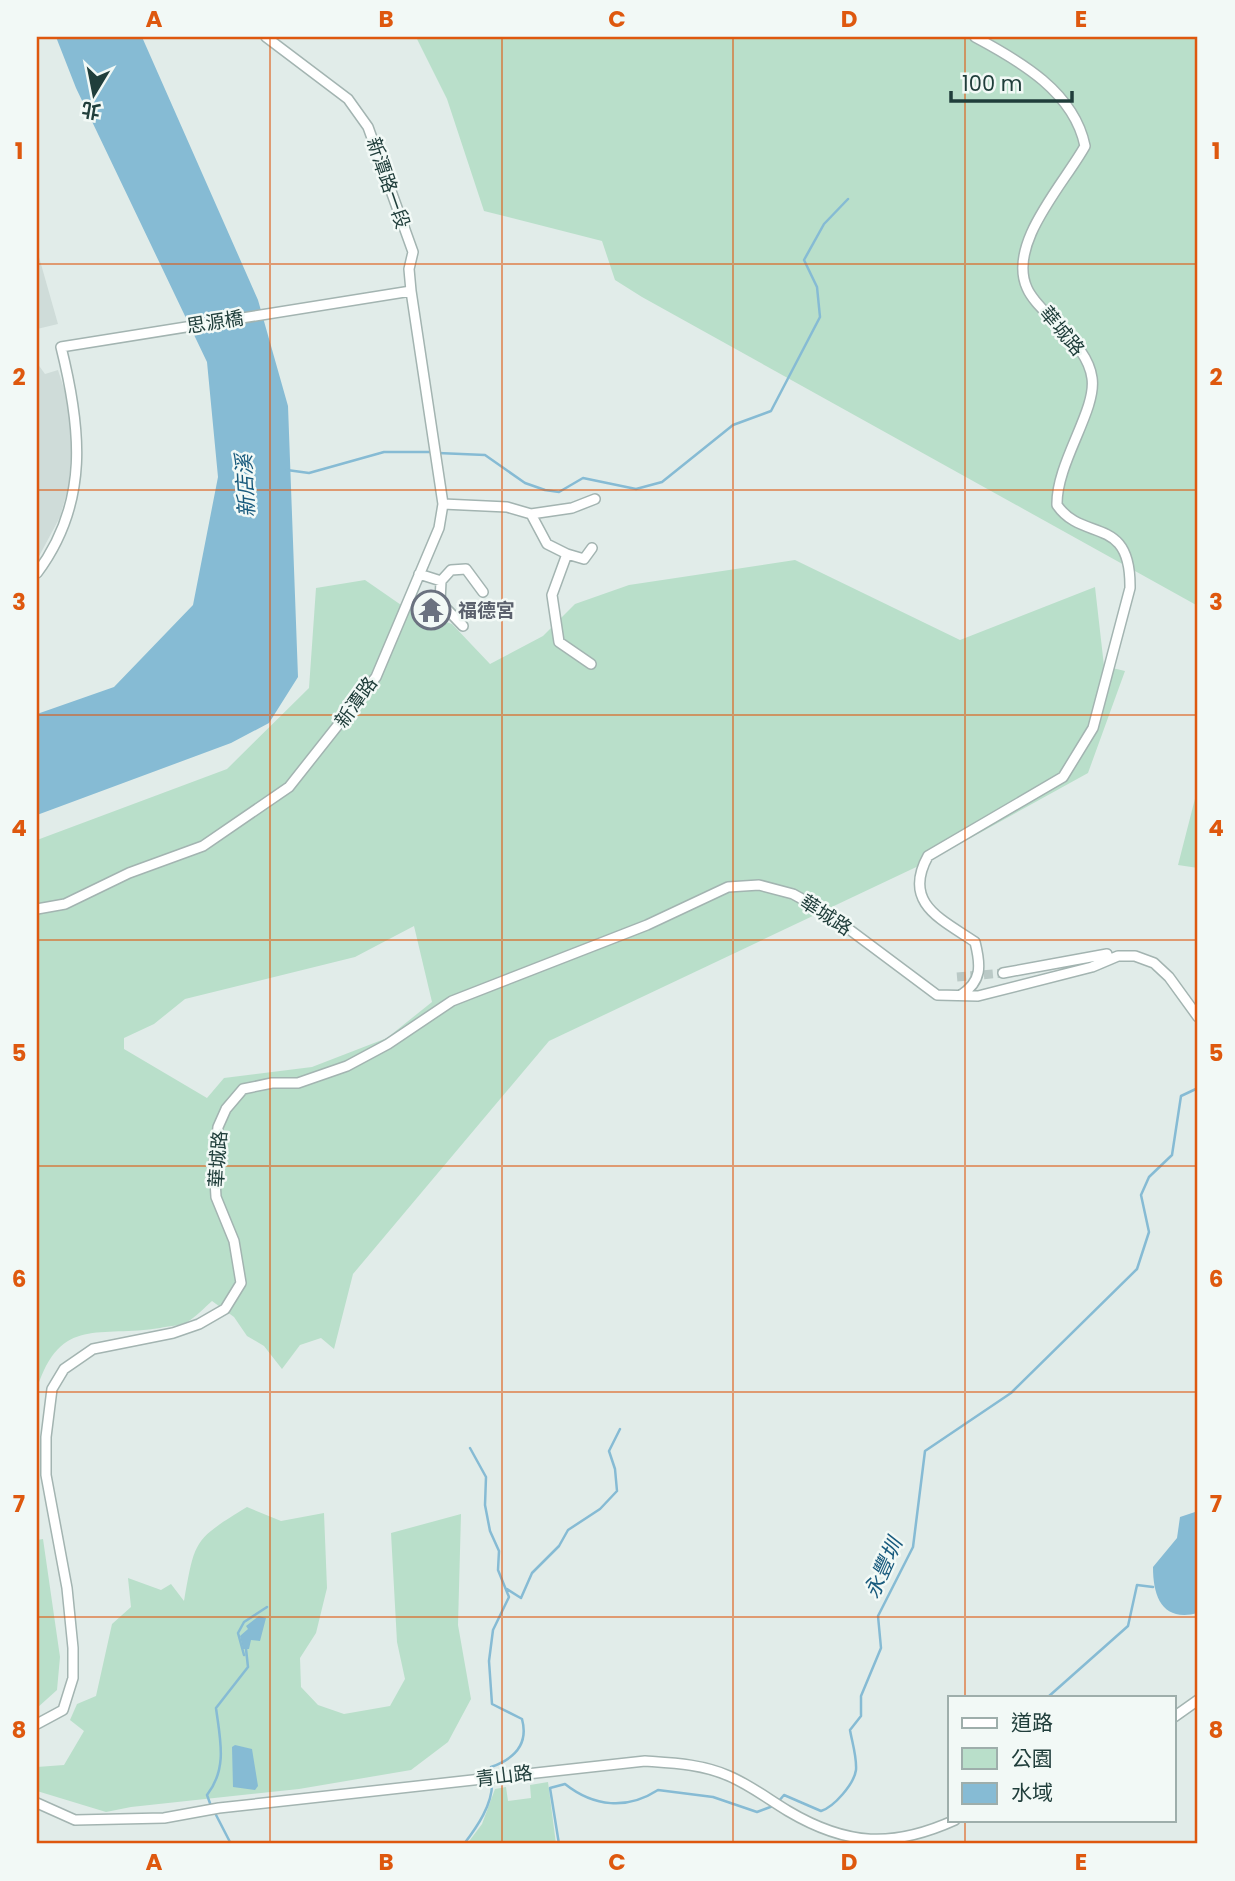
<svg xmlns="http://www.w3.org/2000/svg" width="1235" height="1881" viewBox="0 0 1235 1881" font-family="Poppins,'Noto Sans TC',sans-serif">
<rect width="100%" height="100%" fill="#e1ece9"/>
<path fill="#cfdcd9" d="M37 250 58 324 37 329Z
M37 363 45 374 58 370 69 404 73 438 68 488 60 517 37 560Z"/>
<path fill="#b9dfca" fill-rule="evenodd" d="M416 37H1198V606L642 297 615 280 602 241 484 211 447 99Z
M795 560 960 640 1095 587 1104 666 1125 671 1088 773 929 861 549 1041 353 1274 334 1349 321 1338 300 1345 282 1369 264 1346 247 1336 234 1317 212 1301C204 1308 196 1317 187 1322 180 1326 168 1326 160 1328 100 1338 60 1315 37 1389V840L227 769 309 688 316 588 365 580 404 607 452 624 490 664 543 636 575 604 629 585ZM414 926 432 1002 387 1038 312 1067 224 1078 207 1098 124 1049V1038L154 1024 185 999 355 957Z
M1198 787V868L1178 865Z
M247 1507 281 1521 324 1513 327 1588 316 1633 300 1658 301 1687 318 1705 344 1714 390 1706 405 1679 397 1642 391 1533 461 1514 458 1625 471 1699 448 1742 411 1770 299 1789 131 1807 106 1812 37 1791V1767L64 1765 84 1731 70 1720 77 1704 96 1696 112 1624 131 1607 128 1578 161 1590 171 1584 184 1601C195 1540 193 1540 247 1507Z
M43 1539 60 1657 57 1690 37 1708V1540Z
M548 1782 556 1844H467L482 1824 495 1789 506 1787 508 1801 531 1798 530 1785Z"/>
<path fill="#86bbd4" d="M56 37H142L258 300 288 406 298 677 269 723 231 743 37 815V714L114 687 193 605 218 477 207 362 76 88Z
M1198 1511V1613C1163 1622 1153 1598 1153 1567L1177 1538 1180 1517Z
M259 1616 266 1618 260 1641 251 1640 249 1649H243L240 1636 248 1629 246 1626Z
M235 1745 252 1749 258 1786 255 1790 233 1787 232 1747Z"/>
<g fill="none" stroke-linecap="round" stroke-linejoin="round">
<path stroke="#86bbd4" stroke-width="2.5" d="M438 453 485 455 525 483 545 490 559 492 583 478 636 489 662 482 733 425 771 411 820 317 817 287 804 260 824 224 848 199
M287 470 309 473 384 452H431
M470 1448 486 1477 485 1505 490 1531 499 1551 498 1570 509 1597 493 1630 489 1661 492 1704 522 1719C529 1745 514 1759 491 1767L492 1775
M507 1589 521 1598 532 1573 559 1546 568 1530 600 1509 617 1491 615 1469 609 1451 620 1429
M244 1655 238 1633 244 1622 267 1607
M1048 1697 1128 1626 1137 1585 1153 1587
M778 1802 784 1795 821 1811C834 1807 854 1784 856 1770 857 1757 852 1742 850 1730L861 1716V1696L881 1648 878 1616 913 1547 925 1451 1011 1393 1137 1269 1149 1232 1141 1195 1149 1177 1172 1155 1181 1096 1198 1088
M211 1806 207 1795C228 1768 220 1739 216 1708L248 1667 246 1649
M214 1811 231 1844
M464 1844C477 1827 493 1804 492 1782
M559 1844 550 1788 565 1784C594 1807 627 1810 658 1790L713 1797 757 1812 773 1806"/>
<path stroke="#bac9c6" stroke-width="9" stroke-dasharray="9 4.5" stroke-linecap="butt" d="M957 977 1003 973"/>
<defs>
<path id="minor" d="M443 504 507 507 531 514 547 544 567 554 552 595 559 642 591 664
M531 514 572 508 595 499
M567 554 584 559 592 548
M37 573C90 502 81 427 61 347L411 291
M419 574 441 581 451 570 466 569 483 592
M441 581 440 602 463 626
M37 909 65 904 129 873 203 846 289 787 376 677 439 528 443 504 411 291 409 269 413 252 368 127 348 99 266 37
M1003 973 1107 954
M961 995C982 981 981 966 975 942 941 919 902 903 928 856L1063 777 1093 728 1130 588C1131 514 1083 543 1057 505 1056 463 1097 410 1092 378 1089 356 1072 340 1058 325 1048 314 1033 302 1027 288 1007 244 1064 184 1085 146 1074 92 1020 61 975 37
M1174 1717 1198 1700
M37 1724 63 1710 73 1678V1648L67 1588 46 1475V1437L52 1389 64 1369 93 1349 173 1333 199 1324 225 1309 241 1283 234 1241 216 1197 214 1163 218 1127 226 1109 243 1089 272 1083H298L347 1066 388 1044 452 1001 647 925 728 887 759 885 793 894 826 912 937 995 978 996 1092 967 1118 956H1135L1154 963 1169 977 1198 1017
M37 1803 75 1820 164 1818 219 1808 645 1761C673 1763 702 1764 729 1776 750 1785 768 1799 788 1811 847 1846 893 1848 955 1820"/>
</defs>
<use href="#minor" stroke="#a3b4b1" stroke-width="12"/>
<use href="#minor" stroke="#fff" stroke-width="9"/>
</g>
<path fill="none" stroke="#de580e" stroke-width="2" stroke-opacity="0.55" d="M270 37V1844M502 37V1844M733 37V1844M965 37V1697M37 264H1198M37 490H1198M37 715H1198M37 940H1198M37 1166H1198M37 1392H1198M37 1617H1198M965 1820V1844"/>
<defs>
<symbol id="temple-ring" viewBox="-11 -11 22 22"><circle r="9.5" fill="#f2f9f6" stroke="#6b7280" stroke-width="1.5"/><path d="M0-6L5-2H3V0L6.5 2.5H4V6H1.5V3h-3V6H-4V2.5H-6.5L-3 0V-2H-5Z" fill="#6b7280"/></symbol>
</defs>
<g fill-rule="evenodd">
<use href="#temple-ring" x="409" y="588" width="44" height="44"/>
</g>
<g text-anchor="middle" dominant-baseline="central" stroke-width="5" stroke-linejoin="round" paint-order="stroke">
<g font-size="19" fill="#203e3b" stroke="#f2f9f6">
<text transform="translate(388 183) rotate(71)">新潭路一段</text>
<text transform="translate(215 322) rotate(-9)">思源橋</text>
<text transform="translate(1062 331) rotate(50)">華城路</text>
<text transform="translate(356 702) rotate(-54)">新潭路</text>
<text transform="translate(826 915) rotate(33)">華城路</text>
<text transform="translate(218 1159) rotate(-86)">華城路</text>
<text transform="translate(504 1776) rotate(-7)">青山路</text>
</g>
<g font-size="19" font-weight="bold" fill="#5b616d" stroke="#f2f9f6" text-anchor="start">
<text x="458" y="610">福德宮</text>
</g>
<g font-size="21" font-style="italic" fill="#185a7d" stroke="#f2f9f6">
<text transform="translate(245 486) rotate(-93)">新店溪</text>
<text transform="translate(883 1568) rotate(-66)">永豐圳</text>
</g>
</g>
<rect width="1235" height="1881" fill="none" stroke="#f2f9f6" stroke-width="77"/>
<rect x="948" y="1696" width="228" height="126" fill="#f2f9f6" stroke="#9eaeab" stroke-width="2"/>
<rect x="962" y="1718" width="35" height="10" fill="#ffffff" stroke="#9eaeab" stroke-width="2"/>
<text x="1011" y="1730" font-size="21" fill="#203e3b">道路</text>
<rect x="962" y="1748" width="35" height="21" fill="#b9dfca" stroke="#9eaeab" stroke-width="2"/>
<text x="1011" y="1766" font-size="21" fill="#203e3b">公園</text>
<rect x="962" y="1783" width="35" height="21" fill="#86bbd4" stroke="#9eaeab" stroke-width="2"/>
<text x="1011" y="1800" font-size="21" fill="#203e3b">水域</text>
<g transform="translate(94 94) rotate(190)" stroke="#f2f9f6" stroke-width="5" paint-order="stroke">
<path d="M0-5L12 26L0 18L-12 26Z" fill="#203e3b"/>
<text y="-10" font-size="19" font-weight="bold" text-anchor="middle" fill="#203e3b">北</text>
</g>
<path d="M951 91v10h121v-10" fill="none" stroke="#203e3b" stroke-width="3.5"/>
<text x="962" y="91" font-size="21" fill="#203e3b" stroke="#f2f9f6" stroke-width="5" paint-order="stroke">100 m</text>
<rect x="38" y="38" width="1158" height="1804" fill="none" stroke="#de580e" stroke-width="2.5"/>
<g font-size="23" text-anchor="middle" font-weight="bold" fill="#de580e">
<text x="154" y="27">A</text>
<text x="386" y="27">B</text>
<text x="617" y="27">C</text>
<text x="849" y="27">D</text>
<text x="1081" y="27">E</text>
<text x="19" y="159">1</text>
<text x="1216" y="159">1</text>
<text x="19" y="385">2</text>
<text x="1216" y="385">2</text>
<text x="19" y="610">3</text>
<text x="1216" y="610">3</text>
<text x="19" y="836">4</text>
<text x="1216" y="836">4</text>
<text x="19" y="1061">5</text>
<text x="1216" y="1061">5</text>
<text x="19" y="1287">6</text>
<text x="1216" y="1287">6</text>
<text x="19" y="1512">7</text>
<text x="1216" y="1512">7</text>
<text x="19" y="1738">8</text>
<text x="1216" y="1738">8</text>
<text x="154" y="1870">A</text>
<text x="386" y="1870">B</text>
<text x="617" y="1870">C</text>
<text x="849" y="1870">D</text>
<text x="1081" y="1870">E</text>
</g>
</svg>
